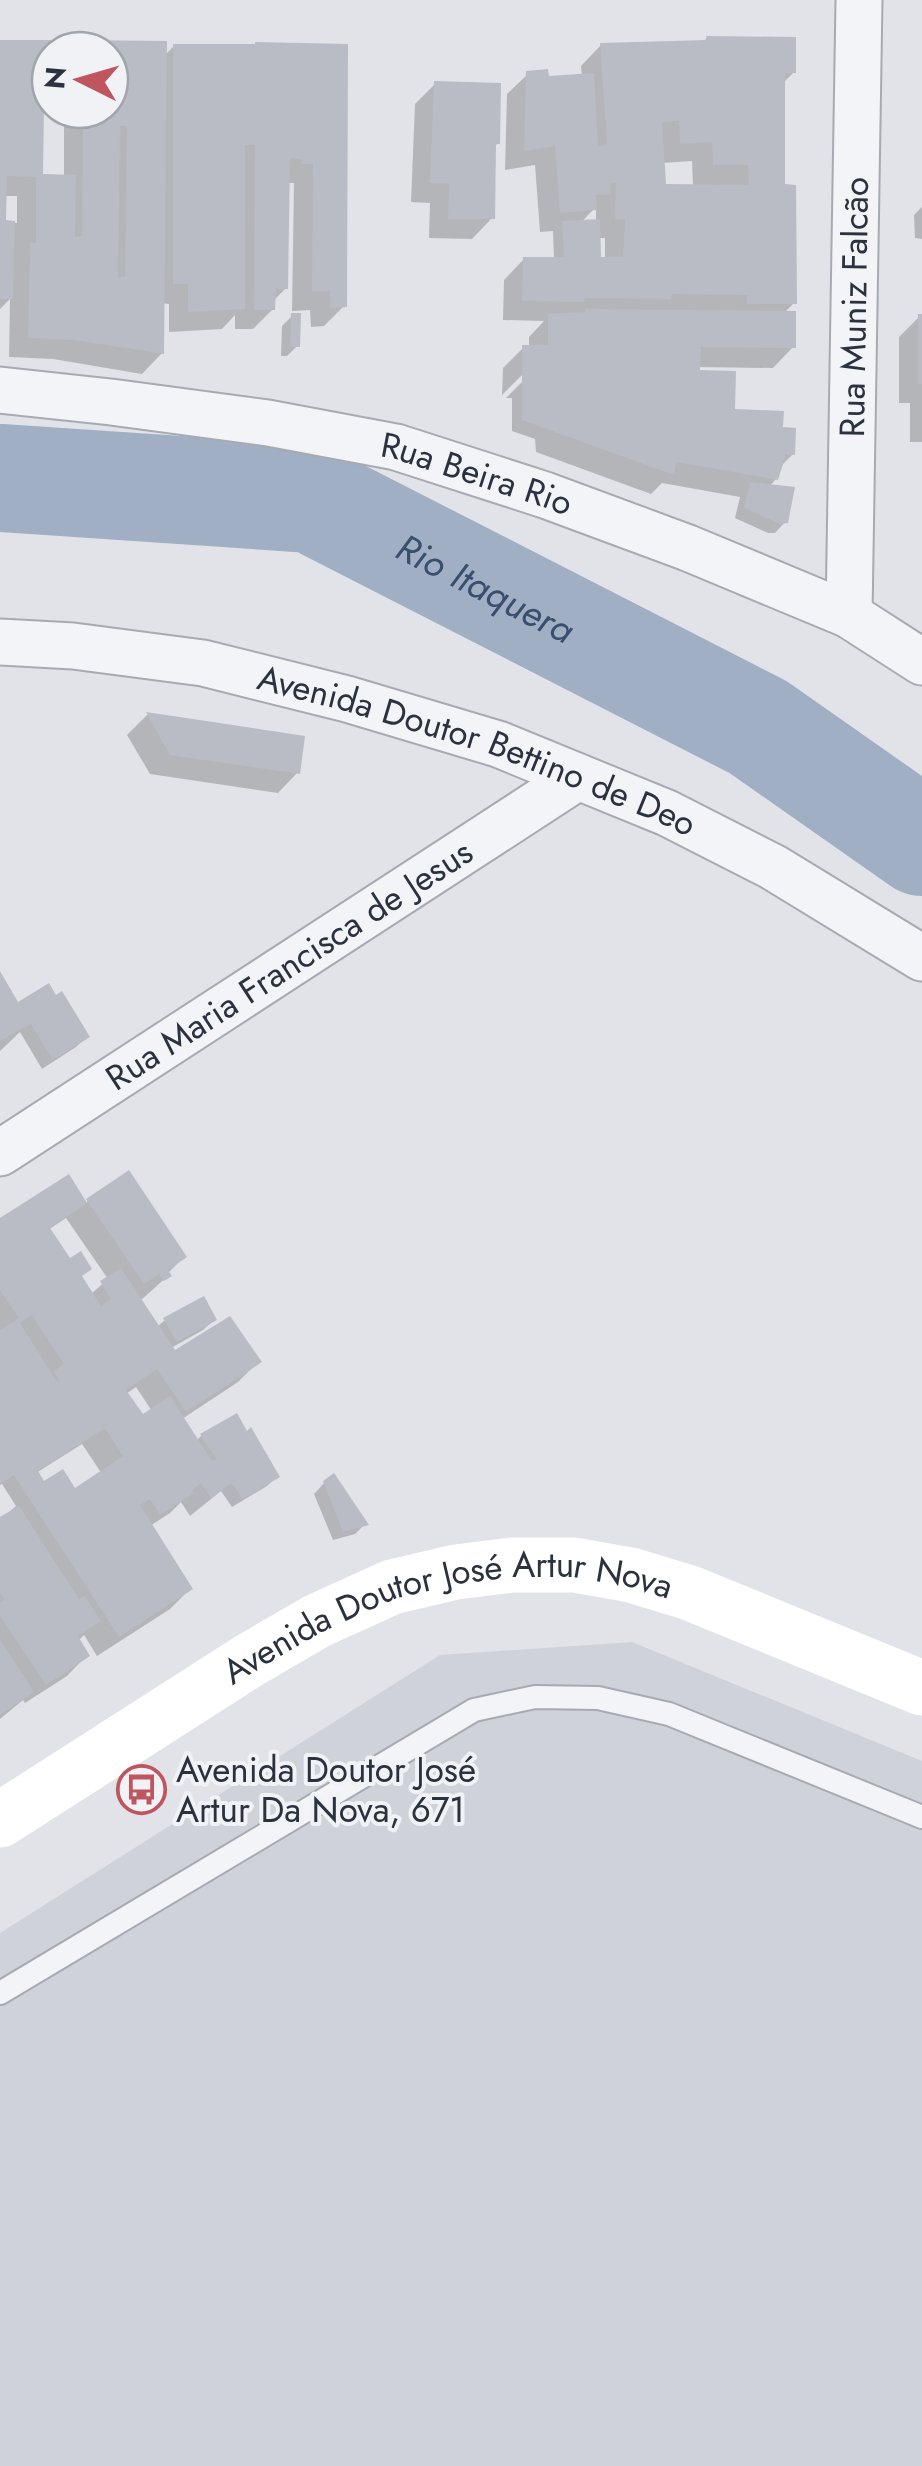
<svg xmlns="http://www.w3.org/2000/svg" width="922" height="2466" viewBox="0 0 922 2466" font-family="Jost,sans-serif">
<rect width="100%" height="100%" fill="#e1e3e8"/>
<path fill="#d0d2da" d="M632 1642 922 1761V2466H0V1933L440 1655Z"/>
<path fill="#0003" fill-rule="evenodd" d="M707 38 794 72 783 83V187L794 303 784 313 793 347 773 368 697 367 732 411 780 429 793 454 779 468 776 479 769 487 785 522 775 533H768L735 518 740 497 662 483 651 494 536 452 535 439 512 431V398H506L524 380V373L502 395 503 368 523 348H529V337L544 321 503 320 504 280 524 259H554L553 231 540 232 535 165 505 170 507 94 528 74 547 79 582 76 581 66 601 45 702 43ZM692 161 693 187H664L662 163ZM596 207V222L581 223 587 216ZM598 238H605V260H599Z
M0 42 51 50 50 104 42 113 41 176 64 177V110H110V50H70L78 43 164 56 174 46H346L344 306 324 326 311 327 310 310 292 311 294 183H287L286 288 273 301V309L253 329H235V315L222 329 169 332V304L162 303V353L142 374 53 359 9 357 10 299 0 309ZM4 196H17V223L4 222Z
M435 84 498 143 494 147 492 218 472 239 429 238 430 203 411 202 415 104Z
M922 207V239L915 238 914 215Z
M292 316 297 346 287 356H281L282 326Z
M919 317H922V442H910V403H899V337Z
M147 715 303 739 298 772 278 793 150 774 127 735Z
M0 976 18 1006 86 1037 76 1047 42 1069 20 1032 0 1051Z
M88 1201 184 1257 168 1273 169 1275 140 1301 157 1327 165 1320H214L203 1330 171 1348 174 1353 258 1362 238 1382 182 1419 196 1441 201 1436 277 1476 267 1486 232 1507 221 1491 190 1516 181 1502 170 1513 150 1526 190 1589 170 1609 97 1656 84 1635 78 1641 87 1655 67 1676 25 1703 23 1700 0 1719V1520L16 1506 2 1484 0 1485V1221L85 1204ZM66 1218 108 1279 90 1295 48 1230ZM136 1387 152 1411 142 1418 126 1394ZM82 1444 102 1474 74 1491 41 1480 36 1473Z
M324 1483 365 1524 355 1534 333 1540 314 1494Z"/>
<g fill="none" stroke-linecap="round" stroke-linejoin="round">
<path stroke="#a0afc4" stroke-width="108" id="s1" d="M0 478 312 499 758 727 922 842"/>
</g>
<path fill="#b9bcc4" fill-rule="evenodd" d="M706 36 796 37V73H785V184L796 185 797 304H747V295L672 294 671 299 584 298 585 302 522 301 523 257H564L562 221 600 219 601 257H623L625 219H615L616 183 610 184 611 194 596 195 597 210 560 213 555 146 524 151 526 71 548 69 549 76 594 73 598 146 607 145 600 43 707 40ZM679 121 680 144 712 142 713 165H748L749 185 666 184 662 122Z
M0 40H54V50H50V105H44L43 174 76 175 75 237 82 236 83 110H110V50H76L77 40 167 41 164 354 74 340 28 338 30 243H36V177L7 176 6 220 15 221 13 299H0ZM120 126H127L125 277H118Z
M255 42 348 44 347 307 330 308V291H312L313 164H302L301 159 290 158 288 289H276L275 310H254L255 145H245V309L188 312V284H173V44H255Z
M434 81 501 83 500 144H496L495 219H448L449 183H430Z
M585 309 796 311V348L701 347 700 370 736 371 735 409 784 411 783 427 796 428 795 455 786 454 778 480 676 462 674 475 522 420V345H548V314L585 312Z
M291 313H301L300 347H290Z
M918 314H922V384H918Z
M750 482 795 487 788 523 780 524 744 508Z
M146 712 305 736 300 774 170 755Z
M0 971 18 1002 49 983 56 995 62 991 90 1037 53 1060 31 1024 0 1041Z
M129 1170 187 1257 168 1270 172 1276 164 1281 159 1274 144 1284 86 1199Z
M69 1174 87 1203 50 1228 70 1258 81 1251 92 1269 82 1276 101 1306 111 1299 100 1281 121 1268 175 1350 230 1316 262 1362 186 1412 157 1369 126 1390 143 1414 170 1396 212 1461 216 1459 200 1434 237 1413 247 1431 251 1427 280 1477 243 1499 232 1483 211 1498 201 1483 192 1490 194 1493 160 1515 150 1499 140 1505 193 1589 119 1637 14 1475 0 1484V1330L19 1318 0 1290V1218ZM32 1315 64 1364 53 1372 60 1381 57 1382 20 1323ZM105 1428 123 1456 75 1488 63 1469 44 1481 38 1471Z
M204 1296 217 1320 177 1342 163 1318Z
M334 1473 369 1525 343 1532 323 1481Z
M19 1506 79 1599 85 1596 101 1621 78 1636 90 1656 46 1685 0 1616V1603L5 1600 0 1593V1517Z
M0 1640 34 1692 0 1715Z"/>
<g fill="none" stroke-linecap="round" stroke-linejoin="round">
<defs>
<path id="service" d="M0 1993 474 1710 535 1697 598 1698 669 1714 922 1817"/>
<g id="minor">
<path id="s2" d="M0 390 111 402 268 423 396 447 545 495 688 548 849 615 922 662"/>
<path id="s3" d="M849 615 859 0"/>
<path id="s4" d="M0 642 73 646 203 663 347 699 498 744 667 813 773 867 922 958"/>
<path id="s5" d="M0 1153 578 777"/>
</g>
</defs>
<use href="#service" stroke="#a7aab2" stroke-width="26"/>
<use href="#minor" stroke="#a7aab2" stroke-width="49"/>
<use href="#service" stroke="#f3f4f7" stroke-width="22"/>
<use href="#minor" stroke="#f3f4f7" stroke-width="45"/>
<path stroke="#fff" stroke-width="55" id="s6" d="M0 1820 250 1660 317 1621 392 1587 456 1572 512 1565H574L631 1575 690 1593 922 1688"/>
</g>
<defs>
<symbol id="bus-ring" viewBox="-11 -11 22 22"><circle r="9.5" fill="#f0f2f6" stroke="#bf555e" stroke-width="1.5"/><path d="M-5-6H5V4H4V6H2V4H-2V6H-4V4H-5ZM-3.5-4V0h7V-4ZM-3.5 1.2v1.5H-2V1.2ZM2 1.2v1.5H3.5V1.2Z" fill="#bf555e"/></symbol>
</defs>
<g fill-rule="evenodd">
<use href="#bus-ring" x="114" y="1762" width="55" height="55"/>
</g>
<g text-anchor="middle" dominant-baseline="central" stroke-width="8" stroke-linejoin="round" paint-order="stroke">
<g font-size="35" fill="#2b313e" stroke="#f0f2f6">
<text stroke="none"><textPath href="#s3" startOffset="308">Rua Muniz Falcão</textPath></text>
<text stroke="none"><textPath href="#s2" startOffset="485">Rua Beira Rio</textPath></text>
<text stroke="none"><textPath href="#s4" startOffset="492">Avenida Doutor Bettino de Deo</textPath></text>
<text stroke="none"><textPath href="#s5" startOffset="345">Rua Maria Francisca de Jesus</textPath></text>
<text stroke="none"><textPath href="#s6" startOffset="505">Avenida Doutor José Artur Nova</textPath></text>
</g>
<g font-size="35" fill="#2b313e" stroke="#f0f2f6" text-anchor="start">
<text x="176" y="1770">Avenida Doutor José<tspan x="176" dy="40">Artur Da Nova, 671</tspan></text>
</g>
<g font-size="38" font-style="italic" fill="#3a4e6d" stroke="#f0f2f6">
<text stroke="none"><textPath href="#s1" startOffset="508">Rio Itaquera</textPath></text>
</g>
</g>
<g transform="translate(80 80) rotate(275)"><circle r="48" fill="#f0f2f6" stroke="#a1a5ac" stroke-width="2.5"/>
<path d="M0-8L18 38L0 25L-18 38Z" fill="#bf555e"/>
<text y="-15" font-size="28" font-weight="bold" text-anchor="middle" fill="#2b313e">N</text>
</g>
</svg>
